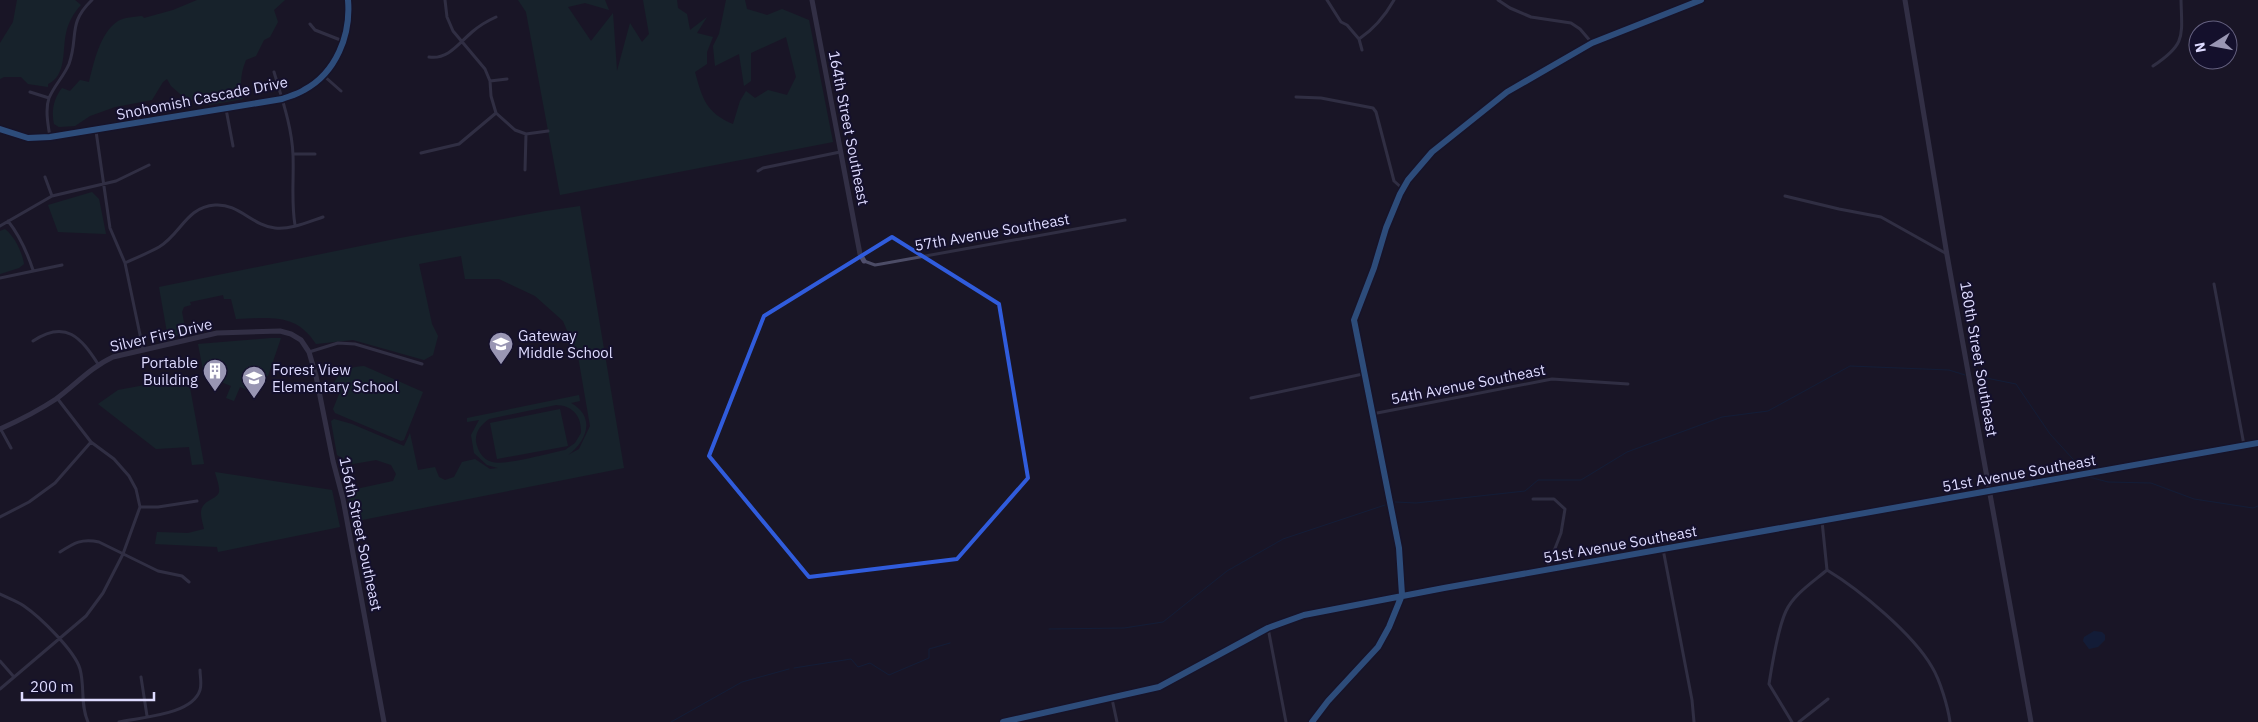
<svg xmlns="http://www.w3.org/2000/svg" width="2258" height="722" viewBox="0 0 2258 722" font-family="'IBM Plex Sans',sans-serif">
<rect width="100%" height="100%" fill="#191626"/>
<path fill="#143231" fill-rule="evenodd" d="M17 0H75L81 5C74 12 68 23 66 33 62 50 67 75 48 84V87L28 84 21 77H4L0 79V43L13 22Z
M197 0H285L274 10 278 22 270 37 264 40 256 56 246 60C240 74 240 85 243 99L209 105 197 96 193 100H187L171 86 167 79 163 82 152 100 115 107 90 116 75 126 59 127 54 124C51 111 54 98 62 88L70 91 80 80 89 82C94 62 100 33 118 21 125 17 134 17 142 16L144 18 173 10Z
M518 0H605L609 10 585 3 568 7 591 41 613 13 617 71 630 23 642 42 649 34 643 0H677L678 8 687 14 690 30 707 17 697 33 713 37 707 52V64L695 72C702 98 706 113 733 124L740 101 746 91 755 98 768 90 787 95 796 77 786 37 751 53V81L744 86 739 54 715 66 713 46 719 34 726 0H745L747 9 767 15 782 9 809 20 833 142 560 195 526 12Z
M92 192 99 199 106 234 58 232 48 205Z
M580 206 624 468 352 522 347 491 393 481 396 474 391 465 376 460 353 464 337 455 331 421 334 419 352 424 404 446 410 433 418 470 435 467 439 477 445 480 454 477 462 462 475 459 490 469 498 468 487 465 474 453 471 435 479 420 467 422V418L579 395 580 401 571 403C596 417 587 441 568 455L579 449 590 426 578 356 563 321 535 296 499 279H465L461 256 419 264 432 324 438 336 433 355 424 360 353 340 316 344C296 312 269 318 236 319L231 299H224L223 295 190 302 191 305 184 307 182 312 186 333 168 338 159 287 400 238 546 211ZM556 405C573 405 582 417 581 433L575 443 565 450C550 453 504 466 492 462 482 459 478 451 476 442 475 431 481 425 489 419Z
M5 229C15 237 22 252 24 264L19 268 0 274V231Z
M271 338H281L268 376H264L259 390 253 392 240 387 234 401 226 398 231 386 204 375 198 344Z
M364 366 423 392 404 440 401 441 335 413 333 409 340 392 332 388C337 372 349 367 364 366Z
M188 377 204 464 192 465 189 447 156 449 98 404 118 390Z
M560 409 568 446 497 459 490 423Z
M215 472 332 490 340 527 218 552 217 547 155 544 157 532 188 533 204 529C203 524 201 518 201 513 201 500 217 500 219 492 220 486 216 477 215 472Z"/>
<path fill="#0c254c" d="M2094 631 2102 632 2105 635V640L2098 647 2089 649 2083 641 2084 637Z"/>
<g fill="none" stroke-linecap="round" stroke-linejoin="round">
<path stroke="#0c254c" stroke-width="1" d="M1976 376 2016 384 2050 434 2083 470
M2089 477 2108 482 2151 483 2194 499 2253 508 2258 506
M1395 502 1416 503 1525 491 1538 480H1581L1627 452 1722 417 1768 411 1850 366 1949 370 1965 375
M1049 629 1124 628 1163 622 1227 571 1283 539 1385 505
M794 668 851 659 858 667 870 663 889 675 929 658V649L950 643
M671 722 742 682 789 669"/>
<path stroke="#4c4c66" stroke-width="3" d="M445 0 447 17 453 31 485 69 490 81 491 96 496 113 515 130 526 134 548 131
M1327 0 1341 22 1347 25 1359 39 1362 50
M1498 0 1510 8 1531 17 1571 23 1580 29 1592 43
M310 24 315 30 343 41
M1359 39C1374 29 1385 16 1394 0
M429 57C448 60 459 43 472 32 479 26 487 21 496 17
M2153 66C2186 44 2182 37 2181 0
M274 72C282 99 292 127 293 155 294 179 291 202 295 225
M324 76 341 91
M490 81 507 79
M30 92 49 98
M1296 97 1321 98 1373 108 1376 112 1394 181 1403 189
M226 109 233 146
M96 131 110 228 125 263 143 349
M50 137C48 125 45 109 49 98 54 86 64 76 69 64 79 36 67 24 92 0
M421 153 459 144 496 113
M293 154H315
M525 170 526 134
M758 171 763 168 840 152
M45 177 52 196
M1785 196 1839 209 1881 217 1947 254
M8 221C20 236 27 252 33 270
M0 226 52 196 116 181 149 165
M864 261 875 265 881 264 1125 220
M125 263C136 258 148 253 159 247 181 234 186 207 215 205 238 203 253 226 275 228 290 230 308 222 323 217
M0 278 62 265
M2214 284 2244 445
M33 341C66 319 81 338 98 364
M309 352 338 343 355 344 422 364
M1251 398 1363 374
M1372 414 1552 379 1628 384
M0 428 11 448
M1533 499H1554L1565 509 1561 533 1547 569
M140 507H158L197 501
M0 517 29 502 55 483 91 442
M1822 521 1827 570
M1663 549 1692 700 1694 722
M60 552C74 543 82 538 99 542L158 571 182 576 189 582
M1827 570C1860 590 1913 634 1932 667 1940 680 1948 707 1950 722
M0 594C8 598 17 601 24 606 40 617 75 651 80 669 85 687 80 704 88 722
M1268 628 1286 722
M0 661 14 677
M141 677 147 716
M0 689 86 616 103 593 123 554 140 507 136 489 129 476 114 459 91 442 57 398
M1112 699 1117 722
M119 722C142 717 192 715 200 690 202 684 200 676 200 670
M1003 722 1159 687 1268 628 1304 615 1402 595
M1792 722 1769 684C1772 665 1778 628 1786 611 1794 594 1813 582 1827 570
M1799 722 1828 699"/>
<path stroke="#504f6c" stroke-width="5" d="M812 0 860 254 864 261
M1905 0 1947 255 2031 722
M0 129 28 138 50 137 282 99C290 96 298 94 304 90 336 73 351 35 348 0
M0 429C20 420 38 411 56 399 75 385 91 367 113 357L217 333 280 331 291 334 301 340 309 352 316 376 333 461 343 499 384 722
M1402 595 2258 443
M1312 722 1328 701 1378 647 1389 627 1402 595 1399 548 1354 320 1374 268 1386 228 1400 194 1408 180 1432 152 1507 92 1592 43 1701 0"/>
<defs>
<path id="cycleway" d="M0 129 28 138 50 137 282 99C290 96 298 94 304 90 336 73 351 35 348 0
M1003 722 1159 687 1268 628 1304 615 1444 588 2258 443
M1312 722 1328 701 1378 647 1389 627 1402 595 1399 548 1354 320 1374 268 1386 228 1400 194 1408 180 1432 152 1507 92 1592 43 1701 0"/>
</defs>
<use href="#cycleway" stroke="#14102c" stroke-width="9"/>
<use href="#cycleway" stroke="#468fdf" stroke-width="6"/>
</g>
<path d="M0 0H2258V722H0ZM892 237 999 304 1028 478 957 559 809 577 709 456 764 316Z" fill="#191626" fill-opacity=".55" fill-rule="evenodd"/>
<path fill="none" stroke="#305cdc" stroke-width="4" stroke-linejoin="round" d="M892 237 999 304 1028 478 957 559 809 577 709 456 764 316Z"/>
<defs>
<symbol id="school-pin" viewBox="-11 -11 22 30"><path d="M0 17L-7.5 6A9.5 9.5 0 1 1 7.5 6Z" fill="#9996b3" stroke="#14102c"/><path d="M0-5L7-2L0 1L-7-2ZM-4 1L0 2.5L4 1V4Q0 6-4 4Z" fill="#fff"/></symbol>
<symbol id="building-pin" viewBox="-11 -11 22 30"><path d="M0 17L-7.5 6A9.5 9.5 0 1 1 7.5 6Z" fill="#9996b3" stroke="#14102c"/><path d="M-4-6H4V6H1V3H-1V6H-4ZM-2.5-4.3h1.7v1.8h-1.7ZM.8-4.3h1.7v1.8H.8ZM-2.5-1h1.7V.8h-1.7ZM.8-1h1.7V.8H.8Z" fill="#fff"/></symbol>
</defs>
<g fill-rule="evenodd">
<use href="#school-pin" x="487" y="330" width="28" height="38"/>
<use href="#building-pin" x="201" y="357" width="28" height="38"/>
<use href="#school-pin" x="240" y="364" width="28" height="38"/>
</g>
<g text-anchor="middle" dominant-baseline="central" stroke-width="4" stroke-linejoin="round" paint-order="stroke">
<g font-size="15" fill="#dedbff" stroke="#14102c">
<text transform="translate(202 98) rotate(-11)">Snohomish Cascade Drive</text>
<text transform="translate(849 128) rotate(79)">164th Street Southeast</text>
<text transform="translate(992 232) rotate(-10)">57th Avenue Southeast</text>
<text transform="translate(161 335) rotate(-13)">Silver Firs Drive</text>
<text transform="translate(1979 359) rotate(80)">180th Street Southeast</text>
<text transform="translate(1468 384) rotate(-11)">54th Avenue Southeast</text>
<text transform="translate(2019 473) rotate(-10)">51st Avenue Southeast</text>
<text transform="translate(361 534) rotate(78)">156th Street Southeast</text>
<text transform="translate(1620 544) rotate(-10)">51st Avenue Southeast</text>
</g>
<g font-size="15" fill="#dedbff" stroke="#14102c" text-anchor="start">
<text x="518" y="335">Gateway<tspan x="518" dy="17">Middle School</tspan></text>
<text x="198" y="362" text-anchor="end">Portable<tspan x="198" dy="17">Building</tspan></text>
<text x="272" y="369">Forest View<tspan x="272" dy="17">Elementary School</tspan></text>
</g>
</g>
<g transform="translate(2213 45) rotate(259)"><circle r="24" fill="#14102c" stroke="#656180"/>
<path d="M0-4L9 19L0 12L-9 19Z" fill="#9996b3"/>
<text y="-8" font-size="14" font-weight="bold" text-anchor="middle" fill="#dedbff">N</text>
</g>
<path d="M22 692v8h132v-8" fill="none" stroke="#dedbff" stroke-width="2.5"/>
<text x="30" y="692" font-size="15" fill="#dedbff" stroke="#14102c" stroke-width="4" paint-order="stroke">200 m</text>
</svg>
